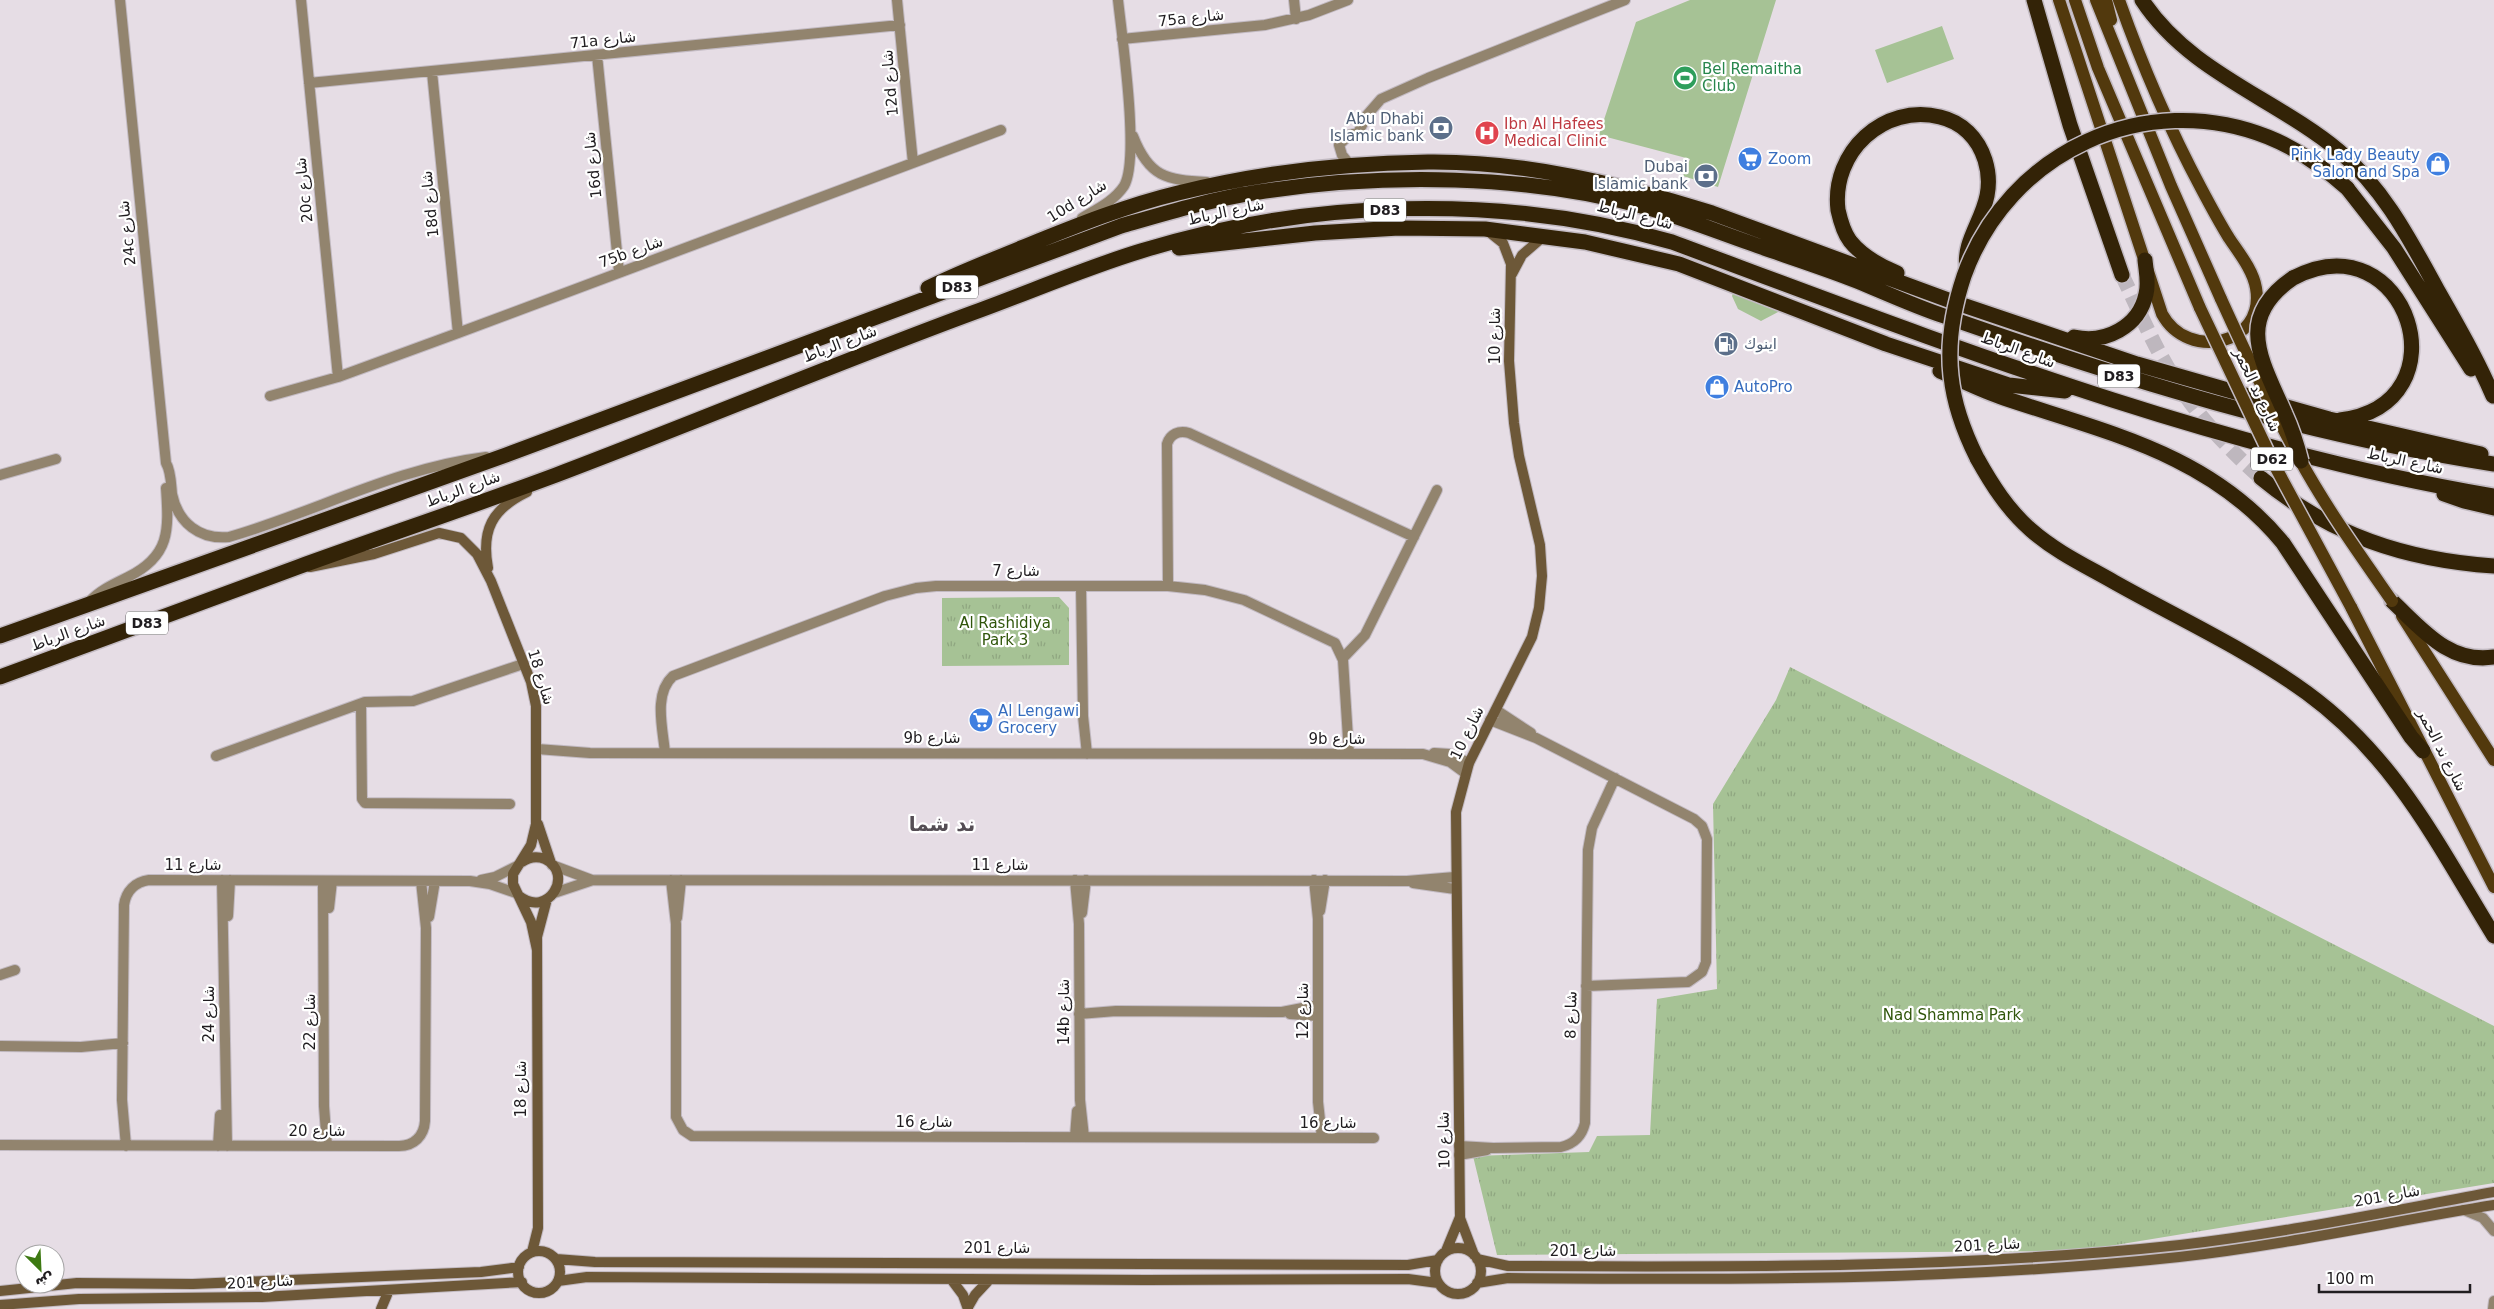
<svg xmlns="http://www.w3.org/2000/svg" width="2494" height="1309" viewBox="0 0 2494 1309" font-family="'DejaVu Sans',Vazirmatn,sans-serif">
<defs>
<pattern id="park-tufts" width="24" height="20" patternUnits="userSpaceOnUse" patternTransform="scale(1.25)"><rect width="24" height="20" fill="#a6c295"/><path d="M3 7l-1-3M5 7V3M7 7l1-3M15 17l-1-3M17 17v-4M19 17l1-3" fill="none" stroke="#8fa680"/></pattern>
</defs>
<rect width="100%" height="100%" fill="#e6dde5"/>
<path fill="#a6c295" d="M1690 0H1776L1718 187 1683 176 1690 159 1599 135 1636 22Z
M1942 26 1954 59 1887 83 1875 50Z
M1733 293 1780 311 1761 321 1738 309 1732 296Z"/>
<path fill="url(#park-tufts)" d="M1059 597 1069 608V665L942 666V598Z
M1790 667 2494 1026V1183L2079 1251 1497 1255 1473 1156 1589 1152 1597 1136 1650 1135 1657 999 1717 989 1713 804 1776 700Z"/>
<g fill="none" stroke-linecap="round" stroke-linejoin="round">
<path stroke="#beb7be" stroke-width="15" stroke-dasharray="15 8" stroke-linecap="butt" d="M2122 275C2137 306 2150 338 2168 368 2192 410 2225 446 2261 478"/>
<defs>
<path id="street" d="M120 0 166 463C171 471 171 484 172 494 178 523 200 540 229 537 316 512 395 468 486 457
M301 0 338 377
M897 0 913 163
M1294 0 1296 19
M1122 39 1265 25 1309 15 1348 0
M597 55 619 272
M432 72 458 333
M309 83 900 25
M1133 136C1149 177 1166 180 1207 182
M1351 166 1342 155 1339 145 1349 135 1358 133 1367 115 1381 99 1428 78 1625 0
M1082 218C1097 209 1114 201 1124 186 1140 159 1122 37 1118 0
M270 396 338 377 458 333 1001 130
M0 475 56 459
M1081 586 1083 716 1087 754
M1168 586 1167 444C1170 434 1179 430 1189 433L1414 537
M89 602C100 590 114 584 128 577 170 556 169 531 166 488
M1343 658 1365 635 1437 490
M361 704 362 799 365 803 510 804
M1496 710 1531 733
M1490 720 1536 738 1694 819 1702 826 1707 839 1706 962 1702 972 1688 982 1586 986
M537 749 590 753 1423 754 1450 762 1465 773
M665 753C663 729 653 694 673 676L885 596 916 588 936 586H1168L1205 590 1244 600 1335 643 1343 660 1349 754
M1434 753 1450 754 1469 763
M216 756 365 702 413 701 523 664
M552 865 592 880
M222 880 227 1146
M481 880 495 877 517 866
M671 880 676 924V1117L683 1130 692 1136 1374 1138
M1075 880 1079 924 1080 1100 1084 1137
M1314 880 1318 919V1102L1322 1138
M323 881 324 1106 327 1146
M1413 883 1455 889
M554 893 593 880 1407 881 1455 877
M329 908 332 881
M1320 911 1325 880
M1082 913 1086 880
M228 916 230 880
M429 917 435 881
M677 918 681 880
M0 975 15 970
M1079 1014 1116 1011 1282 1012 1318 1005
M1290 1014 1318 1016
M0 1046 81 1047 123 1043
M1075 1137 1077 1111
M0 1145 399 1146C414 1146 424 1136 425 1121L426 928 421 881
M126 1146 122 1100 124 905C126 891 135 882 149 880L470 881 490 884 516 893
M218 1146 220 1115
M1459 1146 1493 1148 1561 1147C1574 1144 1582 1136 1585 1123L1588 850 1592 828 1615 778
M1459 1155 1487 1150
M2464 1210 2483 1218 2494 1231
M2493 1309 2494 1301"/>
<path id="secondary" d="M1512 274 1522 255 1544 236
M310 567 374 554 439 533 461 538 477 554 491 581 531 682 536 706V824L531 845 513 874V884L531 922 537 950
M488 568C481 530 492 509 527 492
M538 824 551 863
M519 896C548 919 575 874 545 859 537 856 529 857 522 862
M1460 1218 1474 1255
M1435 1271a23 23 0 1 1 46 0a23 23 0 1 1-46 0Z
M1446 1251 1460 1217 1456 812 1469 763 1532 637 1539 608 1542 576 1540 545 1519 456 1514 423 1509 361 1511 264 1503 243 1488 231
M518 1272a21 21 0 1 1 42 0a21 21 0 1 1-42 0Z
M532 1252 538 1228 537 937 547 899
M556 1259 595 1262 1408 1265 1438 1260
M1477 1259 1508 1266C1733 1267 1956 1269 2180 1245 2285 1233 2390 1211 2494 1192
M951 1279 963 1295 968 1309
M558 1281 587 1277 1146 1280 1408 1279 1438 1283
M1477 1283 1508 1278C1732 1280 1956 1281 2179 1257 2285 1245 2389 1222 2494 1205
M0 1291 77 1283 193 1284 481 1272 519 1267
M0 1305 79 1299 262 1297 522 1282
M968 1307 975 1295 989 1280
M381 1309 389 1290"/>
<path id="primary" d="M2059 0 2162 314C2188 362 2266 345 2256 288 2253 270 2239 253 2229 238 2219 222 2210 205 2201 188 2169 128 2142 65 2119 0
M2075 0 2098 68 2200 308
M2096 0 2171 186 2221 299
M2106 0 2111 20
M2351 607 2494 887
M2402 616 2494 760"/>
<path id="highway" d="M2034 0 2070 125 2122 275
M2142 0C2189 72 2275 98 2339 151 2384 189 2409 238 2437 289 2457 324 2477 359 2493 396
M2347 188 2394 248 2471 369
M1179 248 1315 233 1399 228 1485 229 1585 242 1679 264 1886 344 2009 385 2065 391
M1897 273C1880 266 1862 256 1850 241 1844 233 1840 219 1838 210 1831 152 1884 103 1940 117 1962 122 1978 138 1985 160 2000 208 1961 232 1967 269
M2293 278C2407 218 2468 404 2340 420
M928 288C958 273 990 261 1021 248 1073 227 1124 206 1178 193 1259 173 1345 163 1428 162 1524 161 1621 184 1712 213L1951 301 2137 364 2329 419 2481 454
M2074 337C2105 344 2139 327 2146 294 2149 283 2146 271 2145 260
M1940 371C1961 380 1982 391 2004 398 2108 433 2210 454 2283 543L2411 737 2423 751
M1977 458C1992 485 2008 510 2031 530 2056 552 2086 566 2114 582 2178 618 2248 650 2307 693 2396 758 2438 845 2494 936
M2261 478C2330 535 2405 560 2494 566
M2444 494 2464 501 2494 508
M2392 601C2422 629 2449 664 2494 657
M0 636 506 455 1121 226C1166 213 1212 199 1259 192 1381 173 1530 174 1649 208 1683 218 1716 231 1750 243 1786 256 1822 267 1857 281 1886 293 1914 306 1944 316 2123 379 2305 435 2494 464
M0 677C99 640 198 603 298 567 384 536 470 507 556 475 696 422 834 364 975 312 1030 292 1085 268 1141 251 1309 199 1503 193 1672 242 1941 342 2210 448 2494 496"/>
</defs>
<use href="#street" stroke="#c2bac2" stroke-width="12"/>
<use href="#secondary" stroke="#c2bac2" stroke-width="12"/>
<use href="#primary" stroke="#c2bac2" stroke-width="15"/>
<use href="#highway" stroke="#c2bac2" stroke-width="18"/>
<use href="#street" stroke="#92846e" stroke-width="10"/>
<use href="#secondary" stroke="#6d5838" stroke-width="10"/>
<use href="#primary" stroke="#52390d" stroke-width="12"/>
<use href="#highway" stroke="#332307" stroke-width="15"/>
<defs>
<path id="primary-bridge" d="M2221 299C2246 354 2271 408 2300 460 2327 509 2360 555 2392 601
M2200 308 2276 468 2351 607"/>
<path id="highway-bridge" d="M2293 278C2233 319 2263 362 2285 414 2292 429 2297 445 2301 461
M1977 458C1964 432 1954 405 1951 376 1947 341 1953 309 1964 276 2008 152 2145 88 2268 137 2298 149 2323 167 2347 188"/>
</defs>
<use href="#primary-bridge" stroke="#c2bac2" stroke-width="15" stroke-linecap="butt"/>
<use href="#highway-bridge" stroke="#c2bac2" stroke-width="18" stroke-linecap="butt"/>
<use href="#primary-bridge" stroke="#52390d" stroke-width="12"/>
<use href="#highway-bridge" stroke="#332307" stroke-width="15"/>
</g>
<defs>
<symbol id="stadium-disc" viewBox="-11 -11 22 22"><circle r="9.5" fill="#2e9e5b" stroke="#fff"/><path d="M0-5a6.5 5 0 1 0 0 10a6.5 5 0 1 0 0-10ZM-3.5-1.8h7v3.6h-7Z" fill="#fff"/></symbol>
<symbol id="bank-disc" viewBox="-11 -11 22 22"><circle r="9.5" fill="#5c6f8a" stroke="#fff"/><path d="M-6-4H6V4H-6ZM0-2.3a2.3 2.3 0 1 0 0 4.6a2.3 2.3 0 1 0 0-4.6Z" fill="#fff"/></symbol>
<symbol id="hospital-disc" viewBox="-11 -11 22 22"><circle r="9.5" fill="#e0444e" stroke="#fff"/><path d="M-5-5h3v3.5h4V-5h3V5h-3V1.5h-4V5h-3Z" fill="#fff"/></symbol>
<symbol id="supermarket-disc" viewBox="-11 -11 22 22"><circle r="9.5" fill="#3f7fe0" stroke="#fff"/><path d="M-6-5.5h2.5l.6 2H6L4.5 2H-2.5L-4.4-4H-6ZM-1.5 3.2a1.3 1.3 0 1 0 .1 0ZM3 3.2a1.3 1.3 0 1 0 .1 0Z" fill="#fff"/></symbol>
<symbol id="shop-disc" viewBox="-11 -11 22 22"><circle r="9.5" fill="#3f7fe0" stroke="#fff"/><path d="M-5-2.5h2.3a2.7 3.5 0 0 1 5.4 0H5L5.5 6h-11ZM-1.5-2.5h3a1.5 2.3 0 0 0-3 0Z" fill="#fff"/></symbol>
<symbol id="fuel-disc" viewBox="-11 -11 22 22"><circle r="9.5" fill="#5c6f8a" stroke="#fff"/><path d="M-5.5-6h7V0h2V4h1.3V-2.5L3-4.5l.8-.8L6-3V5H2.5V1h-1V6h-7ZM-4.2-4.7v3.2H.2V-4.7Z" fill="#fff"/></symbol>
</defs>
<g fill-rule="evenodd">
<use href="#stadium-disc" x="1671" y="64" width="28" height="28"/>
<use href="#bank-disc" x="1427" y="114" width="28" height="28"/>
<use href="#hospital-disc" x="1473" y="119" width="28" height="28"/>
<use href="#supermarket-disc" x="1736" y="145" width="28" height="28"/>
<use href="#shop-disc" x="2424" y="150" width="28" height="28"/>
<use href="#bank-disc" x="1692" y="162" width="28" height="28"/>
<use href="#fuel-disc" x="1712" y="330" width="28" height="28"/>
<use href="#shop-disc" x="1703" y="373" width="28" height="28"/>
<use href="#supermarket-disc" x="967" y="706" width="28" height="28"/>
</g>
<g text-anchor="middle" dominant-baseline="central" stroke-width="4.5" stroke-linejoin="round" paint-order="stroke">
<g fill="#fff" stroke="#636163" stroke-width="1">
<rect x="1364" y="198.5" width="42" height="23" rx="4"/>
<rect x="936" y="275.5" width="42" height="23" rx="4"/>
<rect x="2098" y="364.5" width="42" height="23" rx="4"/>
<rect x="2251" y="447.5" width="42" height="23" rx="4"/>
<rect x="126" y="611.5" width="42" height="23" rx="4"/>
</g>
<g font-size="14" font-weight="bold" fill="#201d20">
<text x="1385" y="210">D83</text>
<text x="957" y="287">D83</text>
<text x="2119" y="376">D83</text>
<text x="2272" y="459">D62</text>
<text x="147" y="623">D83</text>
</g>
<g font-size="15" fill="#201d20" stroke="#fff">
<text transform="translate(1191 18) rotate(-6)">75a شارع</text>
<text transform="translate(603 40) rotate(-6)">71a شارع</text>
<text transform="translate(890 83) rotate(-95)">12d شارع</text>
<text transform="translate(593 165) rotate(-96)">16d شارع</text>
<text transform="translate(304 190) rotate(-96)">20c شارع</text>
<text transform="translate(1077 201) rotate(-32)">10d شارع</text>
<text transform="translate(430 204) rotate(-96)">18d شارع</text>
<text transform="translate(1226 212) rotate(-12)">شارع الرباط</text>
<text transform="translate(1635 215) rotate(14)">شارع الرباط</text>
<text transform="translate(127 233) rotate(-96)">24c شارع</text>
<text transform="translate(631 252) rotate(-20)">75b شارع</text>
<text transform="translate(1495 336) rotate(-90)">شارع 10</text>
<text transform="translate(840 344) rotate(-21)">شارع الرباط</text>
<text transform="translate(2018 350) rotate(20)">شارع الرباط</text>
<text transform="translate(2257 390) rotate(65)">شارع ند الحمر</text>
<text transform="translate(2405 461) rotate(12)">شارع الرباط</text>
<text transform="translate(463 489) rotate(-20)">شارع الرباط</text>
<text x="1016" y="571">شارع 7</text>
<text transform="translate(68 633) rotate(-20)">شارع الرباط</text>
<text transform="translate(541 677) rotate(73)">شارع 18</text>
<text transform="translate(1467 733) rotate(-64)">شارع 10</text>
<text x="932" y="738">9b شارع</text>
<text x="1337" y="739">9b شارع</text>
<text transform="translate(2442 750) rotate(63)">شارع ند الحمر</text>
<text x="193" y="865">شارع 11</text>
<text x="1000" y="865">شارع 11</text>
<text transform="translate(1303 1011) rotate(-90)">شارع 12</text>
<text transform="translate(1064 1012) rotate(-90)">14b شارع</text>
<text transform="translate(209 1014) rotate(-90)">شارع 24</text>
<text transform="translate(1571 1015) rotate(-89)">شارع 8</text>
<text transform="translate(310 1022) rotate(-90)">شارع 22</text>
<text transform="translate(521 1089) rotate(-90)">شارع 18</text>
<text x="924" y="1122">شارع 16</text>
<text x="1328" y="1123">شارع 16</text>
<text x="317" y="1131">شارع 20</text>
<text transform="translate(1444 1140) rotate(-91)">شارع 10</text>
<text transform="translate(2387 1196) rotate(-10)">شارع 201</text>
<text transform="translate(1987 1245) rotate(-3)">شارع 201</text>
<text x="997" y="1248">شارع 201</text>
<text x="1583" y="1251">شارع 201</text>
<text transform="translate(260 1282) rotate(-3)">شارع 201</text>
</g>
<g font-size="15" fill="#27864d" stroke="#fff" text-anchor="start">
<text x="1702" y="69">Bel Remaitha<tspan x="1702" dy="17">Club</tspan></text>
</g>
<g font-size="15" fill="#4e5e75" stroke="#fff" text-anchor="end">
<text x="1424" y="119">Abu Dhabi<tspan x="1424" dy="17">Islamic bank</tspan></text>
<text x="1688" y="167">Dubai<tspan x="1688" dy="17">Islamic bank</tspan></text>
<text x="1744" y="344" text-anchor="start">اينوك</text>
</g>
<g font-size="15" fill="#be3a42" stroke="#fff" text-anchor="start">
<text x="1504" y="124">Ibn Al Hafees<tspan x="1504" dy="17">Medical Clinic</tspan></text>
</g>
<g font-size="15" fill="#366cbe" stroke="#fff" text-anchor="start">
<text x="2420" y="155" text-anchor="end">Pink Lady Beauty<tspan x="2420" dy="17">Salon and Spa</tspan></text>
<text x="1768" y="159">Zoom</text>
<text x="1734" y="387">AutoPro</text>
<text x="998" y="711">Al Lengawi<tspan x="998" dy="17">Grocery</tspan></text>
</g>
<g font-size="15" fill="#30560b" stroke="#fff">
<text x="1005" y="623">Al Rashidiya<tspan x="1005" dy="17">Park 3</tspan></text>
<text x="1952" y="1015">Nad Shamma Park</text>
</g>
<g font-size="20" font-weight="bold" fill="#544d54" stroke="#fff">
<text x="942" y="824">ند شما</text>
</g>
</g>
<g transform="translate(40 1269) rotate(156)"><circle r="24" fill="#ffffff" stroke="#a6a5a6"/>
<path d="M0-4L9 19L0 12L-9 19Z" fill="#3d7912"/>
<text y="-8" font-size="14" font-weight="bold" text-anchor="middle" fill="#201d20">ش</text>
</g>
<path d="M2319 1284v8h151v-8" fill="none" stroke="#201d20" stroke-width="2.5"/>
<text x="2326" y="1284" font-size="15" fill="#201d20" stroke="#ffffff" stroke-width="4" paint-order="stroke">100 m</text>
</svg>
